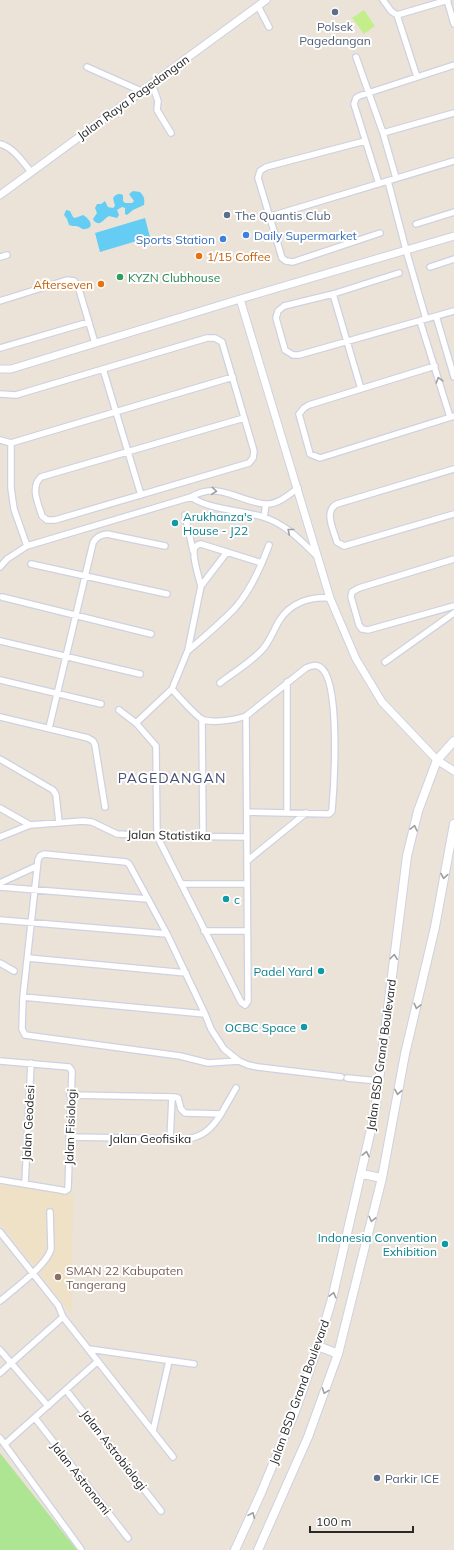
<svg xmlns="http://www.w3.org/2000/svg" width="454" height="1550" viewBox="0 0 454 1550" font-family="Mulish,sans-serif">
<rect width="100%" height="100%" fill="#ebe3d8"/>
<path fill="#eee1c6" d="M0 1185 73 1194 72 1315 0 1223Z"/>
<path fill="#aee592" d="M0 1453 77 1550H0Z"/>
<path fill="#c4ed8c" d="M364 10 375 26 364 34 352 18Z"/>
<path fill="#65cdf3" d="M133 191 140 192C144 196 145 199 144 205L133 210 127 215 125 214V208L122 207 117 210 119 215 117 218 109 216C103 219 101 227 94 221L93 219 97 213 95 208 97 204H101L105 201 108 207 113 208 115 206 113 198C116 194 119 193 123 195V201L125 203H132L134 201 129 194Z
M66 210 70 211 73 217 75 218 83 215C89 218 96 228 85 229 82 230 79 226 76 226 74 226 71 226 69 225L67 219 64 215Z
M145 218 150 237 100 252 95 233Z"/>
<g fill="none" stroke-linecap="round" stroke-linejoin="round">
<defs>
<path id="minor" d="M383 0 391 11 397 15
M447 0 454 24
M258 6 269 27
M356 57 383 133 396 178
M87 67 141 91
M417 77 397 15 448 0
M152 84 158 101 157 110 171 133
M383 133 454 113
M365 141 266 167 260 171 258 178 282 258 286 261 293 262 380 233
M0 144C13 147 23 162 31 172
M388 181 406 250 426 319
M379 184 354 104 356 98 359 96 454 65
M268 217 454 161
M416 224 454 212
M0 257 7 255
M430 267 454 259
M399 273 333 294 284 306 278 311 276 318 285 350 293 355H299L454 311
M333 294 361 389
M0 301 67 280 74 281 78 286 95 343
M436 316 454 377
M420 321 450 417
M0 348 89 322
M435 366 309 405 304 408 299 414 310 454 320 458 454 416
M103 369 141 495
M0 394 16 395 207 338H215L222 342 254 451 253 458 249 463 55 520H47L42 516C38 503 30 487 41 477L244 418
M0 440 11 443 233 377
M11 443V488L14 509 27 546
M454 469 337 504C323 511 334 531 337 542L344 546 454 514
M191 497C210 510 241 510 263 517 286 524 301 541 318 557
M185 515 193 551
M264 517 266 504
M227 552 201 586C199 578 191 553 195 547 197 545 199 544 201 544L262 563
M454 559 359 588 352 592 351 597 359 625 362 629 368 630 454 606
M31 564 167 594
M0 567 7 559 27 546 191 497C219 481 237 501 265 504 277 505 289 495 298 488
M2 597 151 634
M0 641 140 674
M189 650C204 637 221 623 235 608 251 590 261 567 269 545
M385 662 454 613
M0 680 101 704
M287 682V813
M220 683C233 673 248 664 260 652 269 644 273 631 279 621 290 603 310 596 330 598
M172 689C177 695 197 717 203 720 214 723 235 720 246 716L306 668C310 666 316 664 320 667 341 679 334 787 332 811L329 814 247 812
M119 710 136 723 156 746 157 836 241 1002 245 1005 248 1001 246 716
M0 717 88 738 93 741 95 745 105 807
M202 719 203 836
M136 723 172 689 188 650 201 586
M49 728 93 543C96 537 100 535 107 534L165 546
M0 759 53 790 56 795 59 823
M0 808 30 825
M0 837 30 825 83 821 92 822 117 834 157 836 247 837
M247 861 306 813
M0 883 37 866
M181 884H247
M0 887 148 899
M0 920 167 934
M204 931H247
M28 958 186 973
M0 963 14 971
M23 997 205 1014
M0 1061 69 1067 72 1071 68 1189 65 1191 61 1190 0 1180
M239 1061 208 1063 180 1056 25 1035 22 1029 23 997 38 860 40 856 44 854 126 862 129 864 167 934 205 1014 211 1029 224 1049 239 1061 248 1065 258 1067 341 1077
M347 1078 379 1081
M221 1114 236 1088
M69 1137 188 1139C204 1136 212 1128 221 1114L185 1113 181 1109 178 1098 174 1097 70 1095
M170 1140 172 1097
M25 1183 31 1063
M0 1232 58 1305 63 1317 173 1457
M0 1301C13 1290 47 1265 51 1249L50 1212
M89 1349 194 1364
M0 1350 48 1406
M0 1373 63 1317
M66 1390 161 1511
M35 1418 128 1538
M153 1431 169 1361
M0 1438 81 1549
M5 1444 98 1361"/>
<path id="tertiary" d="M0 195 266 0
M240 299 330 598 356 659 382 702 437 760 454 771
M0 369H11L240 299 454 236"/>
<path id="secondary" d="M362 1174 382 1178
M318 1346 338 1354
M235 1550 261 1493 296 1409 318 1346 332 1299 375 1112 407 856 418 811 437 760 454 741
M258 1550 308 1437 338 1354 382 1178 405 1054 435 927 454 824"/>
</defs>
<use href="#minor" stroke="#ced1e2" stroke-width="8"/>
<use href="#tertiary" stroke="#ced1e2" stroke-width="9"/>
<use href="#secondary" stroke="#ced1e2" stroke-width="10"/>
<use href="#minor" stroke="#fff" stroke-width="5.5"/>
<use href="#tertiary" stroke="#fff" stroke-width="7"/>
<use href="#secondary" stroke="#fff" stroke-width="8"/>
</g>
<defs><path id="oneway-chevron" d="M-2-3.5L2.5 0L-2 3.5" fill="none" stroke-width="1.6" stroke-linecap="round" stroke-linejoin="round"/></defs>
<g stroke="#9e9e9e">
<use href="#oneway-chevron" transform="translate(439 380) rotate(-107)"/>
<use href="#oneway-chevron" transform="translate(214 491) rotate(5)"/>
<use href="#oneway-chevron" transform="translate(290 531) rotate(-141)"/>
<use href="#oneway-chevron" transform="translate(414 828) rotate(-76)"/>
<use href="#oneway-chevron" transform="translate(444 876) rotate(100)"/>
<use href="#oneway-chevron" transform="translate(394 957) rotate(-83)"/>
<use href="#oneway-chevron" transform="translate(417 1006) rotate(104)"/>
<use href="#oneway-chevron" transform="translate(398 1092) rotate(100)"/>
<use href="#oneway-chevron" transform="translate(366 1154) rotate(-78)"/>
<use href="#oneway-chevron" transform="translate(372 1219) rotate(104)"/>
<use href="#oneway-chevron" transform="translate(333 1295) rotate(-76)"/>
<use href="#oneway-chevron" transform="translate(325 1391) rotate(110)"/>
<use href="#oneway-chevron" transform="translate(252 1515) rotate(-66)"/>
</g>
<g fill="#5c6f8a" stroke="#fff" stroke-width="1.5">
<circle cx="335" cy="12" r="4"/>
<circle cx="227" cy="215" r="4"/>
<circle cx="377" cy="1478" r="4"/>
</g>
<g fill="#3f7fe0" stroke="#fff" stroke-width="1.5">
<circle cx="246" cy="235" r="4"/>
<circle cx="223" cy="239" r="4"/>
</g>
<g fill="#e8710a" stroke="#fff" stroke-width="1.5">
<circle cx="199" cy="256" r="4"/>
<circle cx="101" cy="284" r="4"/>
</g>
<circle fill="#2e9e5b" stroke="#fff" stroke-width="1.5" cx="120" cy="277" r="4"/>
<g fill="#0f9aa8" stroke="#fff" stroke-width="1.5">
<circle cx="175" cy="523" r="4"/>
<circle cx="226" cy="899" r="4"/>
<circle cx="321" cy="971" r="4"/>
<circle cx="304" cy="1027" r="4"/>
<circle cx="445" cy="1244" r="4"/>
</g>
<circle fill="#8d6e63" stroke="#fff" stroke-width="1.5" cx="58" cy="1277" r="4"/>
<g text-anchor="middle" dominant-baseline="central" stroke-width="4" stroke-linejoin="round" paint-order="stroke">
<g font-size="12" fill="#4e5e75" stroke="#fff" text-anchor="start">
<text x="335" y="26" text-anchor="middle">Polsek<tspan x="335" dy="14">Pagedangan</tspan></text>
<text x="235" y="215">The Quantis Club</text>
<text x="385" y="1478">Parkir ICE</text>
</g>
<g font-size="12" fill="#282828" stroke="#fff">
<text transform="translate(133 97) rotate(-36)">Jalan Raya Pagedangan</text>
<text transform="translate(169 835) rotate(1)">Jalan Statistika</text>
<text transform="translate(381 1055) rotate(-82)">Jalan BSD Grand Boulevard</text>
<text transform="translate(28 1123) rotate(-87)">Jalan Geodesi</text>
<text transform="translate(70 1127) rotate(-88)">Jalan Fisiologi</text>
<text x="150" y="1138">Jalan Geofisika</text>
<text transform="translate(299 1392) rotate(-70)">Jalan BSD Grand Boulevard</text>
<text transform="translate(114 1450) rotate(52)">Jalan Astrobiologi</text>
<text transform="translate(81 1478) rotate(52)">Jalan Astronomi</text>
</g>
<g font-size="12" fill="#366cbe" stroke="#fff" text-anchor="start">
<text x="254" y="235">Daily Supermarket</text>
<text x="215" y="239" text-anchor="end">Sports Station</text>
</g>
<g font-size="12" fill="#c56008" stroke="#fff" text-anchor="start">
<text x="207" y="256">1/15 Coffee</text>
<text x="93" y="284" text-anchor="end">Afterseven</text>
</g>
<g font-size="12" fill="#27864d" stroke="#fff" text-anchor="start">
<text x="128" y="277">KYZN Clubhouse</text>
</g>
<g font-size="12" fill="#0d838f" stroke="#fff" text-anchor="end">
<text x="183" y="516" text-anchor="start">Arukhanza's<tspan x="183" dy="14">House - J22</tspan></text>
<text x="234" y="899" text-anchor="start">c</text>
<text x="313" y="971">Padel Yard</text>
<text x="296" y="1027">OCBC Space</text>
<text x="437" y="1237">Indonesia Convention<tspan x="437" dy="14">Exhibition</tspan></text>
</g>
<g font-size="12" fill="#785e54" stroke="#fff" text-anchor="start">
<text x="66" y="1270">SMAN 22 Kabupaten<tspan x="66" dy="14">Tangerang</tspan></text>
</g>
<g font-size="14" letter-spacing="1" fill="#47507a" stroke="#fff">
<text x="172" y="778">PAGEDANGAN</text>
</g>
</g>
<path d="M310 1526v6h103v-6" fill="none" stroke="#282828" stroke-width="2"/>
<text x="316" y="1526" font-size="12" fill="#282828" stroke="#ffffff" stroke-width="3" paint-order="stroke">100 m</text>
</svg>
